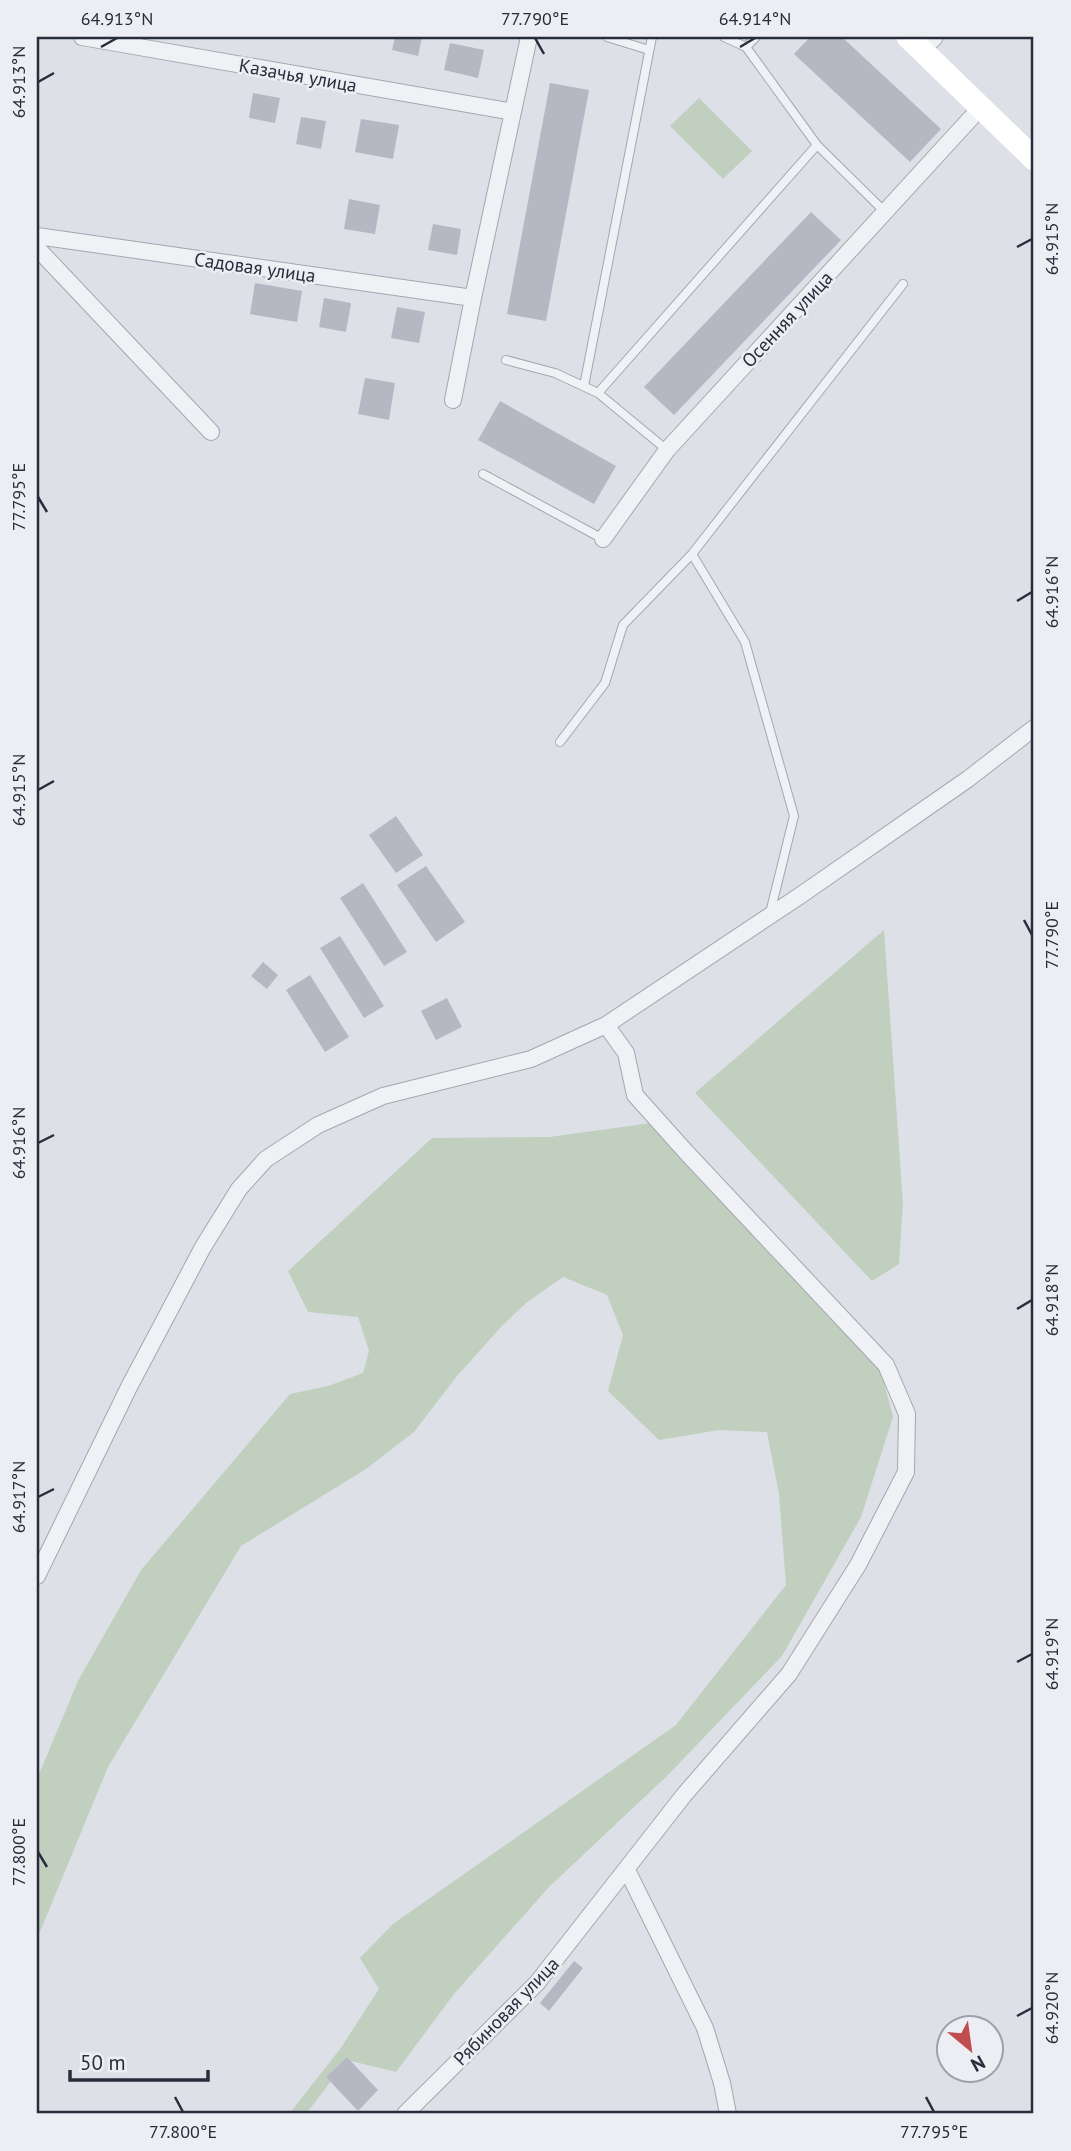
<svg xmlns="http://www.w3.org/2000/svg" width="1071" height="2151" viewBox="0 0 1071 2151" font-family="'PT Sans',sans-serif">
<rect width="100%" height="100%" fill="#dde0e6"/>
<path fill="#c1cfbf" d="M699 98 752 151 723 179 670 126Z
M884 930 903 1204 899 1264 872 1281 695 1093Z
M659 1122 878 1360 893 1417 861 1517 782 1656 667 1776 549 1887 454 1994 396 2072 347 2060 306 2114H289L340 2049 379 1989 360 1958 393 1924 676 1725 786 1585 779 1494 767 1432 719 1430 659 1440 608 1391 623 1335 607 1295 563 1277 526 1303 501 1327 457 1376 414 1432 366 1469 241 1546 108 1767 37 1939V1779L78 1681 141 1570 290 1394 328 1386 363 1373 369 1351 358 1317 308 1312 288 1271 432 1138 549 1137Z"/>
<path fill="#b5b8c2" d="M395 37H422L418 56 392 50Z
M810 37H842L941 129 910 162 794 54Z
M450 43 484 50 478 78 444 70Z
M550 83 589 90 546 321 507 314Z
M253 93 280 98 275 123 249 118Z
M301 117 326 121 321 149 296 144Z
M361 119 399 125 393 159 355 152Z
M349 199 380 205 375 234 344 229Z
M811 212 841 240 674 415 644 387Z
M433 224 461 229 457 255 428 250Z
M255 283 302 291 297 322 250 314Z
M324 298 351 303 346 332 319 327Z
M397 307 425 312 419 343 391 338Z
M365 378 395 383 389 420 358 414Z
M500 401 616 466 594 504 478 440Z
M396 816 423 855 396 873 369 835Z
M426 866 465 922 436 942 397 885Z
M363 883 407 952 384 966 340 898Z
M340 936 384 1006 364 1018 320 948Z
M263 962 278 975 267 989 251 976Z
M310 975 349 1037 325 1052 286 990Z
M447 998 462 1027 436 1040 421 1011Z
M574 1961 583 1968 549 2011 540 2003Z
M347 2057 378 2090 358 2111 326 2077Z"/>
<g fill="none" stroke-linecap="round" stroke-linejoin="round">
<defs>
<path id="lane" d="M607 37 649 50
M724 37 746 47 817 145 885 212
M746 47 756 37
M506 360 555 373 598 393 817 145
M584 386 652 37
M598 393 667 450
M483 474 603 539
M692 554 903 284
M560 742 605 683 623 625 692 554 745 642 794 816 770 913"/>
<path id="street" d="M82 37 513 112
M922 50 935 37
M37 236 473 298
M37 248 211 432
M453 400 473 298 529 37
M603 539 667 450 981 107
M37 1576 129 1387 203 1247 239 1189 266 1159 318 1125 383 1096 531 1059 606 1025 801 895 968 779 1034 728
M627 1870 705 2028 722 2083 728 2114
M405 2114 537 1983 684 1795 789 1674 858 1565 906 1472 907 1414 886 1365 686 1152 635 1095 626 1053 606 1025"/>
</defs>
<use href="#lane" stroke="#a3a7af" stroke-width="10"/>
<use href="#street" stroke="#a3a7af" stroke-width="18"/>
<use href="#lane" stroke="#f0f1f4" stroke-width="8"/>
<use href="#street" stroke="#f0f1f4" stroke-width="16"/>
<path stroke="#fff" stroke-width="23" d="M908 37 1034 159"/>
</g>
<path fill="none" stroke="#282d3b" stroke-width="2.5" d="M535 38 544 54M101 47 117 38M740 47 755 38M38 82 54 73M1017 247 1032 239M38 497 47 512M1017 601 1032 592M38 790 54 781M1024 920 1032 935M38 1143 54 1135M1017 1309 1032 1300M38 1497 54 1489M1017 1662 1032 1654M38 1852 47 1867M1017 2016 1032 2008M175 2097 183 2112M926 2097 934 2112"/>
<g text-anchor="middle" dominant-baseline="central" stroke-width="5" stroke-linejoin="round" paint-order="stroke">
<g font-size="19" fill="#282d3b" stroke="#eceef3">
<text transform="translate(298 75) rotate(10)">Казачья улица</text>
<text transform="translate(255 267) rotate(8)">Садовая улица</text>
<text transform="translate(787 319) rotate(-47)">Осенняя улица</text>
<text transform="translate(506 2011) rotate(-46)">Рябиновая улица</text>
</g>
</g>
<rect width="1071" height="2151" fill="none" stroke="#eceef3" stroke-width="77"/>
<g transform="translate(970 2049) rotate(151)"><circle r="33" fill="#eceef3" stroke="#9ea1a9" stroke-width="2"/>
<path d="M0-5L12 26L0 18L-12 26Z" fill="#c04d50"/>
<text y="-10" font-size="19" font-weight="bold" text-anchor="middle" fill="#282d3b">N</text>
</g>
<path d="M70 2070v10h138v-10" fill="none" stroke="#282d3b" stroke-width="3.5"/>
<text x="80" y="2070" font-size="21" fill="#282d3b" stroke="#eceef3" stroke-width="5" paint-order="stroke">50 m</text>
<rect x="38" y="38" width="994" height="2074" fill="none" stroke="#282d3b" stroke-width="2.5"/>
<g font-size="18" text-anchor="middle" fill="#282d3b">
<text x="117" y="25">64.913°N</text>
<text x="535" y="25">77.790°E</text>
<text x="755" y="25">64.914°N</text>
<text transform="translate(19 82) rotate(-90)" y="6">64.913°N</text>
<text transform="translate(1052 239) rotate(-90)" y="6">64.915°N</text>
<text transform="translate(19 497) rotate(-90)" y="6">77.795°E</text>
<text transform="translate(1052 592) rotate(-90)" y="6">64.916°N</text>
<text transform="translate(19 790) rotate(-90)" y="6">64.915°N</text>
<text transform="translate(1052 935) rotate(-90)" y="6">77.790°E</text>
<text transform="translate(19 1143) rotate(-90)" y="6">64.916°N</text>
<text transform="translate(1052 1300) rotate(-90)" y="6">64.918°N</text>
<text transform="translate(19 1497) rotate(-90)" y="6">64.917°N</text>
<text transform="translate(1052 1654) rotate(-90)" y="6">64.919°N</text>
<text transform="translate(19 1852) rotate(-90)" y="6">77.800°E</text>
<text transform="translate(1052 2008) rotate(-90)" y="6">64.920°N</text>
<text x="183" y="2138">77.800°E</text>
<text x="934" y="2138">77.795°E</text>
</g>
</svg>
